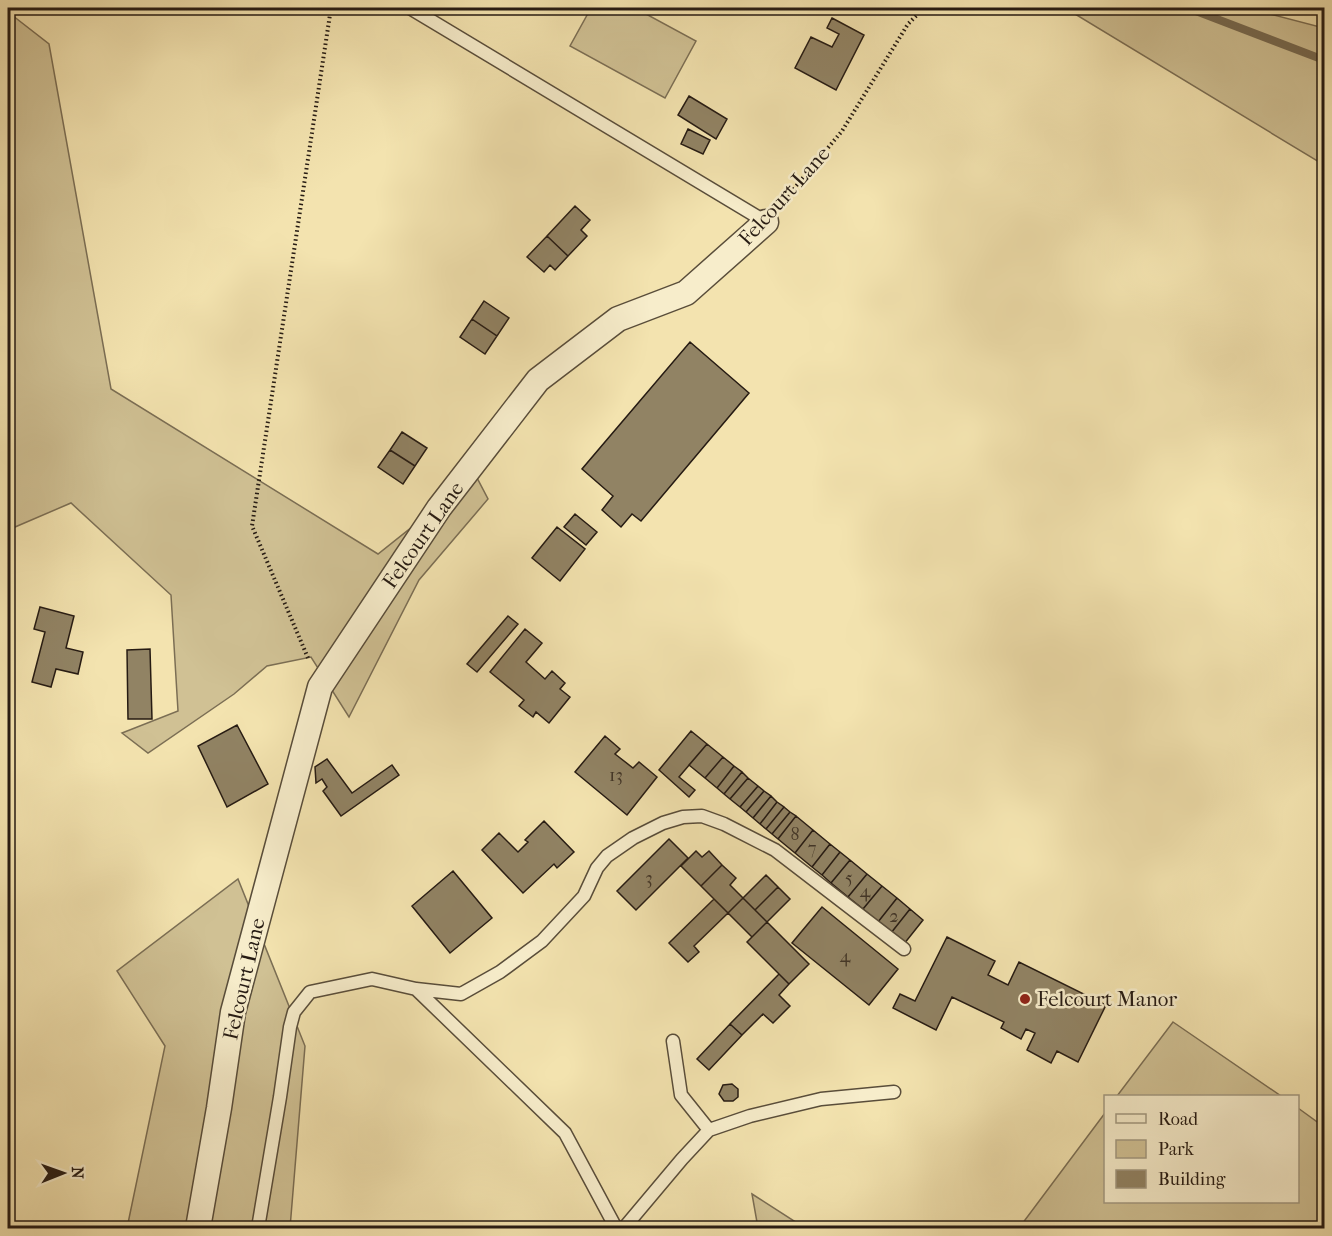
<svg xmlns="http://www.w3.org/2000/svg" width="1332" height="1236" viewBox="0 0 1332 1236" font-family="'IM FELL French Canon',serif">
<rect width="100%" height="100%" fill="#f3e3af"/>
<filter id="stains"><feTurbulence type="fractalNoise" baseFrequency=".00333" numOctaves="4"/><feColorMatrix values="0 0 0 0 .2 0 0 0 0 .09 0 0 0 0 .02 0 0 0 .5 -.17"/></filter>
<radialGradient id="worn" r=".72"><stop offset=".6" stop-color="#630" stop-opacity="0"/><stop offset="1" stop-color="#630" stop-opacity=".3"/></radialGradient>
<path fill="#d0c194" stroke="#7b6e54" stroke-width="1.5" d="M591 8H635L696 41 665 98 570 46Z
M1065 8H1247L1324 28V165Z
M8 12 49 44 111 389 378 554 476 476 488 499 419 580 349 717 311 657 267 666 234 694 148 753 122 733 178 711 171 595 71 503 8 530Z
M238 879 305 1046 290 1228H127L165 1046 117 971Z
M1173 1022 1281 1096H1117Z
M1298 1108 1324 1127V1228H1019L1105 1113 1106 1202H1298Z
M752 1194 805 1228H758Z"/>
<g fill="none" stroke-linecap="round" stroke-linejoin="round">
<path stroke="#776a51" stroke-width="8" d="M1188 8 1324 60"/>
</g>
<path fill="#918364" stroke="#261b13" stroke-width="1.5" d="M832 18 864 35 836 90 795 68 811 37 832 47 839 34 827 28Z
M689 96 727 119 716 139 678 115Z
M688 129 710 140 703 154 681 144Z
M575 206 590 220 581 230 587 236 568 256 547 236Z
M547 236 568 256 555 270 550 265 544 272 527 257Z
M484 301 509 318 497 336 472 319Z
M472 319 497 336 485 354 460 337Z
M690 342 749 393 641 521 632 514 621 527 602 510 613 496 582 469Z
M402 432 427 448 415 466 390 450Z
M390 450 415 466 403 484 378 467Z
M575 514 597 532 586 545 564 527Z
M557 527 585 549 560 581 532 558Z
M40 607 74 616 66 648 83 652 78 674 56 669 51 687 32 682 45 632 34 629Z
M508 616 518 624 477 672 467 664Z
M525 629 542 643 526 662 545 679 552 671 565 683 560 689 570 697 549 723 536 712 533 717 519 706 524 700 490 672Z
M150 649 152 719H128L127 650Z
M237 725 268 784 227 807 198 746Z
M691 731 707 744 679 777 695 790 689 797 659 770Z
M605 736 620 749 615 754 633 768 639 762 657 777 627 815 575 772Z
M707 744 723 757 705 778 689 765Z
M723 757 734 766 717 788 705 778Z
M327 759 352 793 392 765 399 775 341 816 323 791 327 787 322 779 316 783 315 767Z
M734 766 742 772 724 794 717 788Z
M742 772 748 778 730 799 724 794Z
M748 778 758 786 740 807 730 799Z
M758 786 764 791 746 812 740 807Z
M764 791 771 796 753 818 746 812Z
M771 796 777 802 760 824 753 818Z
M777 802 784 807 766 829 760 824Z
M784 807 790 812 772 834 766 829Z
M790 812 796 816 778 839 772 834Z
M796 816 813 830 795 853 778 839Z
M544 821 574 852 557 868 554 864 523 893 482 850 499 833 518 852 528 842 525 840Z
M813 830 830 844 812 867 795 853Z
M669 839 688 858 636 910 617 891Z
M830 844 840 852 822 875 812 867Z
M696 851 702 857 709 851 722 865 701 886 681 866Z
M840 852 850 860 831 883 822 875Z
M850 860 867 874 848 897 831 883Z
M722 865 736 878 730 885 743 898 728 913 701 886Z
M453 871 492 918 450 953 412 906Z
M867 874 882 886 863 909 848 897Z
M766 875 778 887 755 910 743 898Z
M882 886 897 898 878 922 863 909Z
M778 887 790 899 767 922 755 910Z
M743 898 767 922 752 937 728 913Z
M897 898 910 909 891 933 878 922Z
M714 899 728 913 694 946 699 952 688 962 669 943Z
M822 907 898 969 869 1005 792 943Z
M910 909 923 920 904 944 891 933Z
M767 922 809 964 789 984 747 942Z
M947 937 995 961 988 975 1008 985 1019 962 1106 1005 1078 1062 1057 1051 1051 1063 1027 1050 1035 1033 1026 1029 1021 1039 1001 1028 1004 1022 952 997 936 1030 893 1008 900 994 915 1001Z
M779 974 789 984 779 995 790 1006 773 1023 763 1014 742 1035 730 1024Z
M730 1024 742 1035 709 1070 697 1059Z
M732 1084 738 1089V1097L733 1101H724L719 1094 723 1085Z"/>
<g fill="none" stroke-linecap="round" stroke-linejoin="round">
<defs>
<path id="service" d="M410 8 766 222
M416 989 565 1133 616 1228
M673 1041 681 1095 709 1130
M258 1228 280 1097 290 1027 294 1012 310 992 372 979 416 989 461 994 500 972 542 941 584 896 597 868 607 856 633 838 663 823 683 817 702 816 724 824 775 850 904 949
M624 1228 682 1159 709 1130 750 1116 821 1099 894 1092"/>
<path id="minor" d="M198 1228 219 1108 233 1012 320 687 439 508 538 380 618 319 686 293 766 222"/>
</defs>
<use href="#service" stroke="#594d3a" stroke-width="15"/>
<use href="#minor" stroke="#594d3a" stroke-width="27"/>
<path stroke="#261b13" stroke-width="4" stroke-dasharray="1.5 3" stroke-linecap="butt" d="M782 203 842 131 908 24 924 8
M308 658 252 526 331 8"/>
<use href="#service" stroke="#f7edcb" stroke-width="12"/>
<use href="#minor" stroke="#f7edcb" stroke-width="24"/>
</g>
<circle fill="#8f2418" stroke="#f7edcb" stroke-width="2" cx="1025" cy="999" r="6"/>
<g text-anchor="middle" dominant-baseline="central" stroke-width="5" stroke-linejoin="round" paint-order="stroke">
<g font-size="18" fill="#413527">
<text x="616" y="775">13</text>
<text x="795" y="834">8</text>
<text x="812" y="848">7</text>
<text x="649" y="878">3</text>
<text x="849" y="878">5</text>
<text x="865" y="891">4</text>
<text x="894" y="916">2</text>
<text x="845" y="956">4</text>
</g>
<g font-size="21" fill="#261b13" stroke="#f7edcb">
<text transform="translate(784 196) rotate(-48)">Felcourt Lane</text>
<text transform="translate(423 535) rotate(-55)">Felcourt Lane</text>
<text transform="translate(244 979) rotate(-77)">Felcourt Lane</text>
</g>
<g font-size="21" fill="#261b13" stroke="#f7edcb" text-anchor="start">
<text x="1037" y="999">Felcourt Manor</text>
</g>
</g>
<rect width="1332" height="1236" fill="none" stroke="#f3e3af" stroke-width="30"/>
<rect x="9" y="9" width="1314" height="1218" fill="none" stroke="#261b13" stroke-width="3"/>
<rect x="15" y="15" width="1302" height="1206" fill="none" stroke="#261b13" stroke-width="1.5"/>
<rect x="1104" y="1095" width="195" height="108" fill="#f7edcb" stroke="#a39981" stroke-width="1.5"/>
<rect x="1116" y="1114" width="30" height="9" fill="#f7edcb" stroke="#a39981" stroke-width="1.5"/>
<text x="1158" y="1125" font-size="18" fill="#261b13">Road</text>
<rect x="1116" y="1140" width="30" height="18" fill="#d0c194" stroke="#a39981" stroke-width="1.5"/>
<text x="1158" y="1155" font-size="18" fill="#261b13">Park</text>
<rect x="1116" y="1170" width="30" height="18" fill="#918364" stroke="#a39981" stroke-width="1.5"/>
<text x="1158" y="1185" font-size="18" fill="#261b13">Building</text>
<g transform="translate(63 1173) rotate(89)" stroke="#f7edcb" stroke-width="4.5" paint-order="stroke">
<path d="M0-4.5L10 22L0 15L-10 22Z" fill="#261b13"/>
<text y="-9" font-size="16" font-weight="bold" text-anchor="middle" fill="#261b13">N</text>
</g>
<rect width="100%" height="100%" filter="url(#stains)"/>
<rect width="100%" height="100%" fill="url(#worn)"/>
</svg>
